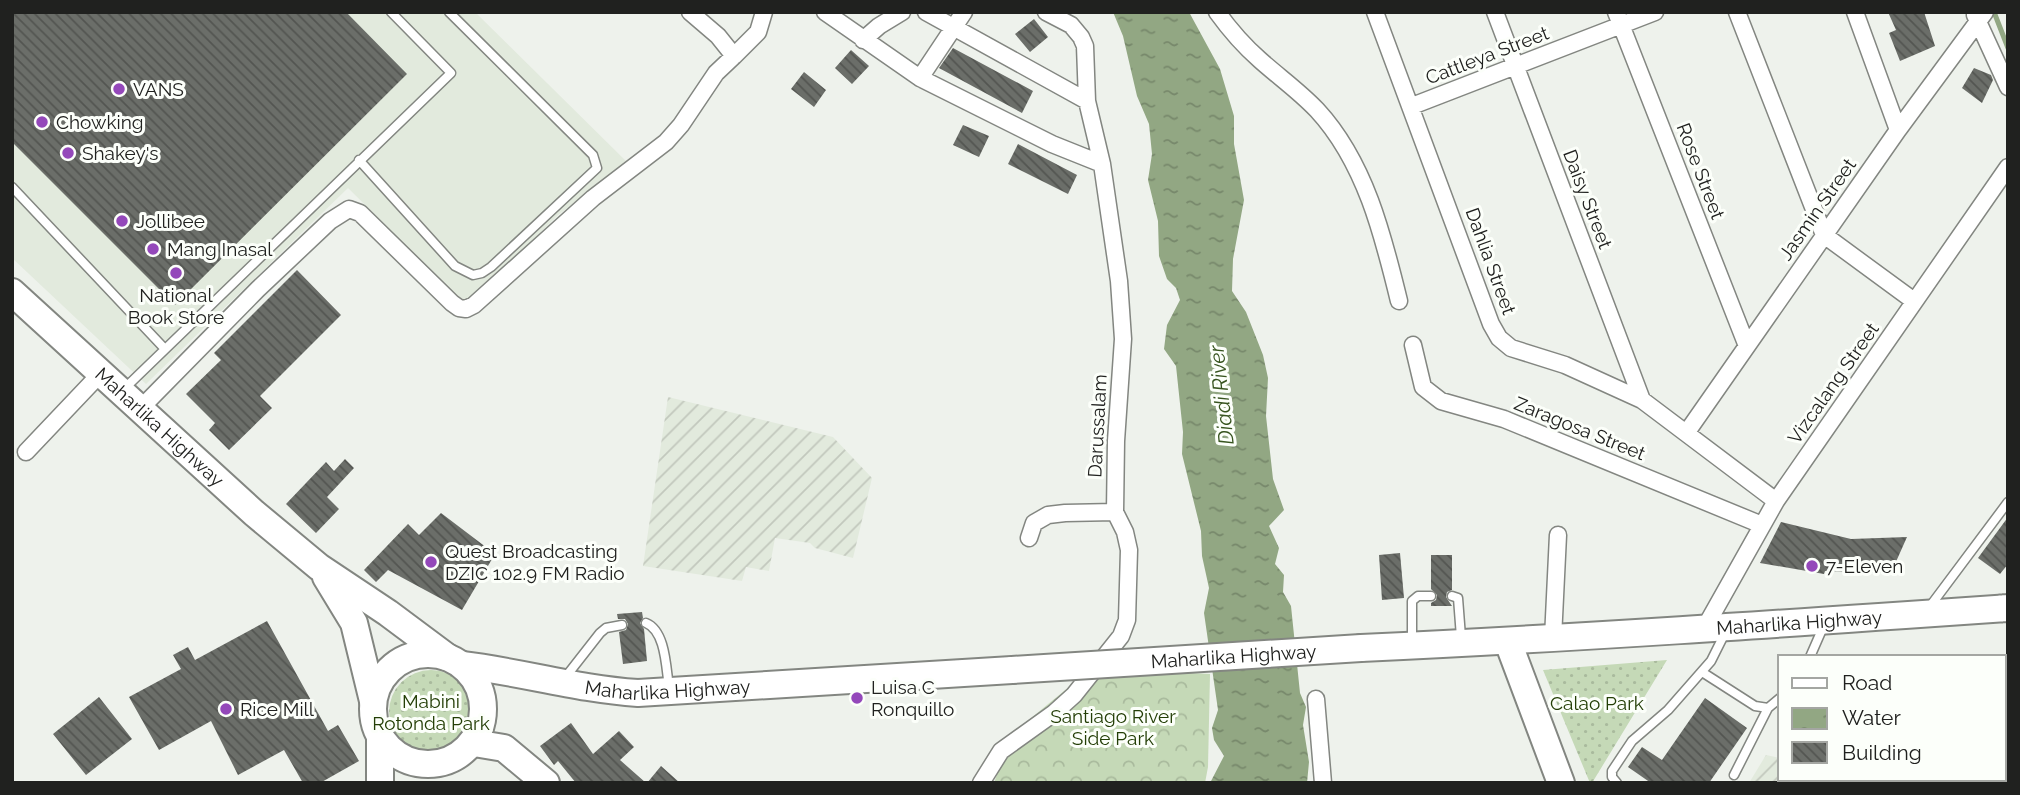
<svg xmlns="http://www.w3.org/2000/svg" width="2020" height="795" viewBox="0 0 2020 795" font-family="Raleway,sans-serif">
<defs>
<pattern id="industrial-furrows" width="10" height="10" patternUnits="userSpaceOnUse" patternTransform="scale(1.75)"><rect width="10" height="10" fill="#e2eadd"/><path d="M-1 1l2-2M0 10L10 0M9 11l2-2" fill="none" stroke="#c2c8bd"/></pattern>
<pattern id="grass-dots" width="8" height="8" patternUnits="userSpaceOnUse" patternTransform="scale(1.75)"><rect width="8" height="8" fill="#c5d9b7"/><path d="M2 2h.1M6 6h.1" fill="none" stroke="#a9ba9d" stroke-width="1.8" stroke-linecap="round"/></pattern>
<pattern id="forest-crowns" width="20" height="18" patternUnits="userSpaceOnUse" patternTransform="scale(1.75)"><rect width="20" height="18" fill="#c5d9b7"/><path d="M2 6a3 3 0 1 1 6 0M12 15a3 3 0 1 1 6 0" fill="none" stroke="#a9ba9d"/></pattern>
<pattern id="water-ripples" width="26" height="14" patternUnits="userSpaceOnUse" patternTransform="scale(1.75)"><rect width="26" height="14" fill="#92a783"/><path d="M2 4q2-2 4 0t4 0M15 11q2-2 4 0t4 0" fill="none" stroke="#77886b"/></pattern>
<pattern id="building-back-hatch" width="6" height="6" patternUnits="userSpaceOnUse" patternTransform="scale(1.75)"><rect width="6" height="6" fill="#6b6e69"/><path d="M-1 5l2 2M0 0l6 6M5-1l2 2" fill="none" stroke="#535551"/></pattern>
</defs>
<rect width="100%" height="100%" fill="#eef2ec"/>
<path fill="#e2eadd" d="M12 12H475L627 162 558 215 467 306 348 188 146 384 12 258Z"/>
<path fill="url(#industrial-furrows)" d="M668 397 833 437 872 478 853 558 815 548 810 543 775 538 769 571 746 567 742 581 643 566Z
M1766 755 1780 758V779H1815L1821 783H1749Z"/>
<path fill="url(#grass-dots)" d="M1667 660 1592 783H1590L1543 670Z
M389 712a42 42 0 1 1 84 0a42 42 0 1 1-84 0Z"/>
<path fill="url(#forest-crowns)" d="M1092 668 1210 674 1208 767 1205 783H994L1008 742 1019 728Z"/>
<path fill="url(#water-ripples)" d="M1113 12H1189L1220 69 1234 116V144L1244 200 1233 259 1232 291 1246 312 1263 355 1268 378 1266 416 1273 479 1284 510 1269 526 1279 548 1275 564 1284 575 1283 592 1291 606 1300 693 1306 707 1303 725 1309 762 1307 783H1210L1224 756 1214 740 1212 728 1218 710 1204 613 1209 588 1202 556 1201 531 1182 454 1183 432 1176 366 1164 349 1167 325 1180 300 1176 288 1167 279 1159 256 1158 221 1148 180 1152 154 1149 124 1137 96 1123 36Z"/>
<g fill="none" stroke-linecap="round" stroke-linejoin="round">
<path stroke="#92a783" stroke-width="5" d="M1994 12 2008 48"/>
</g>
<path fill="url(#building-back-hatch)" d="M12 12H346L407 74 175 305 12 142Z
M1888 12H1924L1935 46 1900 61 1889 33 1896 30Z
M1034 19 1048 37 1030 52 1015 34Z
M953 48 1033 91 1022 113 939 68Z
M851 50 869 66 852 84 835 68Z
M1974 68 1991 75 1993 80 1982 103 1962 88Z
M804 72 826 90 814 107 791 89Z
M963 125 989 136 979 157 953 145Z
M1018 144 1077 175 1068 194 1008 164Z
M297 270 341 315 260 396 272 408 229 450 209 430 215 423 186 394 221 360 214 353Z
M345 459 354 468 327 497 339 509 316 533 286 504 326 462 334 471Z
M441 513 495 554 462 610 388 570 376 582 364 570 408 524 419 535Z
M2008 517V564L2000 574 1978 558Z
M1781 522 1851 539 1907 537 1891 573 1825 571 1824 574 1760 563Z
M1400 553 1404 598 1382 600 1379 555Z
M1431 555H1452V590L1447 592 1446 597 1452 606H1431V603L1436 600 1437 595 1431 589Z
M642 612 643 618 640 623 644 629 647 661 623 664 619 632 626 630 628 624 625 619H618L617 614Z
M267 621 328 731 338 725 359 761 320 783H303L284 750 238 775 211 721 159 750 129 697 181 669 173 655 188 647 195 660Z
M99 697 132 739 86 775 53 734Z
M1705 698 1747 728 1709 783H1651L1628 767 1642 747 1662 760Z
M571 723 593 754 619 731 634 747 620 760 646 783H576L558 761 554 765 540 746Z
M661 766 680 783H647Z"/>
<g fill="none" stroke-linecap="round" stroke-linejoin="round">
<defs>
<path id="service" d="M359 160 455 266 473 275 482 273 491 267 597 168 593 155 449 12
M12 187 164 348
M125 388 451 73 391 12
M1452 596 1458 598 1461 637
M1928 609 2008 502
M646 623C666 631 666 669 669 687
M1412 643V601L1418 596H1431
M1810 657 1824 625
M1702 672 1755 706 1768 708 1780 698
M564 679 600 633 606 628 622 625
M1734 775 1768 708
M1617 783 1612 777V771L1632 741 1668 710 1711 661 1725 633"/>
<path id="minor" d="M825 12 920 78 1052 144 1102 164
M926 12 1087 101
M1217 12C1230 30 1244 46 1260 60 1279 77 1299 91 1317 110 1365 162 1383 235 1399 301
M1375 12 1491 324 1499 338 1511 348 1565 365 1642 400 1776 501
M1495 12 1642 400
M1616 12 1747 346
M1737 12 1824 235 1914 301
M1855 12 1898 130
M1975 15 2008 87
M863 40 879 26 902 12
M734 56 758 32 764 12
M920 78 964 12
M1412 106 1655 12
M1413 345 1423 387 1441 401 1504 419 1762 525
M141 408 258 289 330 221 349 209 360 213 452 303 459 308 466 309 474 305 593 198 666 142 681 125 716 73 734 56 718 36 690 12
M1687 432 1898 130 1985 12
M26 452 101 373
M1029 538 1034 523 1048 515 1065 513 1115 512
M1704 629 1776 501 2008 167
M1553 638 1558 535
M1316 699 1323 783
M981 783 1001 751 1054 713 1074 695 1121 636 1127 620 1129 550 1125 532 1115 512 1116 441 1123 339 1119 281 1102 164 1087 101 1085 46 1081 37 1071 25 1046 12"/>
<g id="primary">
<path id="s1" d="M12 292 254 513 319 567 388 613 447 657"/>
<path d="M326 577 354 623 373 701"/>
<path d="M1508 642 1561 783"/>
<path id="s2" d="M1361 648C1577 638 1792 623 2008 608"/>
<circle cx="428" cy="709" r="55"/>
<path id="s3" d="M462 665C522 672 577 689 638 693L1012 670"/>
<path d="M474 743 504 748 546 783"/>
<path d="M380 783V738"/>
</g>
</defs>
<use href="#service" stroke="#838681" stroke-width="11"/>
<use href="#minor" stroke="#838681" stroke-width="19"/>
<use href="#primary" stroke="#838681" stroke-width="30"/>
<use href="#service" stroke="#fff" stroke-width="8"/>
<use href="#minor" stroke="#fff" stroke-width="16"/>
<use href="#primary" stroke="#fff" stroke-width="26"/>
<defs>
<g id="primary-bridge">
<path id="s4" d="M1012 670 1361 648"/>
</g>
</defs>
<use href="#primary-bridge" stroke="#838681" stroke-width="30" stroke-linecap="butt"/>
<use href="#primary-bridge" stroke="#fff" stroke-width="26"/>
</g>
<g fill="#9448ba" stroke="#fcfffa" stroke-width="2.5">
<circle cx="119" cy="89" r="7"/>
<circle cx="42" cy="122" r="7"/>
<circle cx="68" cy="153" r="7"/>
<circle cx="122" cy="221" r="7"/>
<circle cx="153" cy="249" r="7"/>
<circle cx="176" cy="273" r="7"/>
<circle cx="431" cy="562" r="7"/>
<circle cx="1812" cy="566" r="7"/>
<circle cx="857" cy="698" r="7"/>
<circle cx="226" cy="709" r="7"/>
</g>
<g text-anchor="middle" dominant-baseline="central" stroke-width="6" stroke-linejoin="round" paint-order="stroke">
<g font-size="19" fill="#20211f" stroke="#fcfffa">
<text transform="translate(1487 55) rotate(-21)">Cattleya Street</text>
<text transform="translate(1701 171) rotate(69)">Rose Street</text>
<text transform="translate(1588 199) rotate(69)">Daisy Street</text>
<text transform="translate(1817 209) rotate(-55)">Jasmin Street</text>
<text transform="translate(1491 261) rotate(70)">Dahlia Street</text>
<text transform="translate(1833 383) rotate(-55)">Vizcalang Street</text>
<text transform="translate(1097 426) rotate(-87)">Darussalam</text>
<text stroke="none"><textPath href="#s1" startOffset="200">Maharlika Highway</textPath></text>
<text transform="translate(1580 428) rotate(22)">Zaragosa Street</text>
<text stroke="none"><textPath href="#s2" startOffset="439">Maharlika Highway</textPath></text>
<text stroke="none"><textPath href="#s4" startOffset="222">Maharlika Highway</textPath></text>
<text stroke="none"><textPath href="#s3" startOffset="208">Maharlika Highway</textPath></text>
</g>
<g font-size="19" fill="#20211f" stroke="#fcfffa" text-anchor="start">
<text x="133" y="89">VANS</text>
<text x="56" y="122">Chowking</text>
<text x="82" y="153">Shakey's</text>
<text x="136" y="221">Jollibee</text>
<text x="167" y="249">Mang Inasal</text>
<text x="176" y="295" text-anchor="middle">National<tspan x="176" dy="22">Book Store</tspan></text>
<text x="445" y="551">Quest Broadcasting<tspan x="445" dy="22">DZIC 102.9 FM Radio</tspan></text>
<text x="1826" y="566">7-Eleven</text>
<text x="871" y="687">Luisa C<tspan x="871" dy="22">Ronquillo</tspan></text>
<text x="240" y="709">Rice Mill</text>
</g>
<g font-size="19" fill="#233e06" stroke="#fcfffa">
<text x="431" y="701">Mabini<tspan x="431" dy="22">Rotonda Park</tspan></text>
<text x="1597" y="703">Calao Park</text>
<text x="1113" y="716">Santiago River<tspan x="1113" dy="22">Side Park</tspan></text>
</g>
<g font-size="21" font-style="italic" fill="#37541f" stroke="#fcfffa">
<text transform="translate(1221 395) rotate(-96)">Diadi River</text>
</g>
</g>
<rect width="2020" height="795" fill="none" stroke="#20211f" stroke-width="28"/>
<rect x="1778" y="655" width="228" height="126" fill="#fcfffa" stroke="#a4a6a2" stroke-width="2"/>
<rect x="1792" y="678" width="35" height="10" fill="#ffffff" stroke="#a4a6a2" stroke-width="2"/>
<text x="1842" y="690" font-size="21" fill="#20211f">Road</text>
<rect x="1792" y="708" width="35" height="21" fill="url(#water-ripples)" stroke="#a4a6a2" stroke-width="2"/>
<text x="1842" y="725" font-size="21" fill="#20211f">Water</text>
<rect x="1792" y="742" width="35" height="21" fill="url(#building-back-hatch)" stroke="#a4a6a2" stroke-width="2"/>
<text x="1842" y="760" font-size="21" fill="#20211f">Building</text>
</svg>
